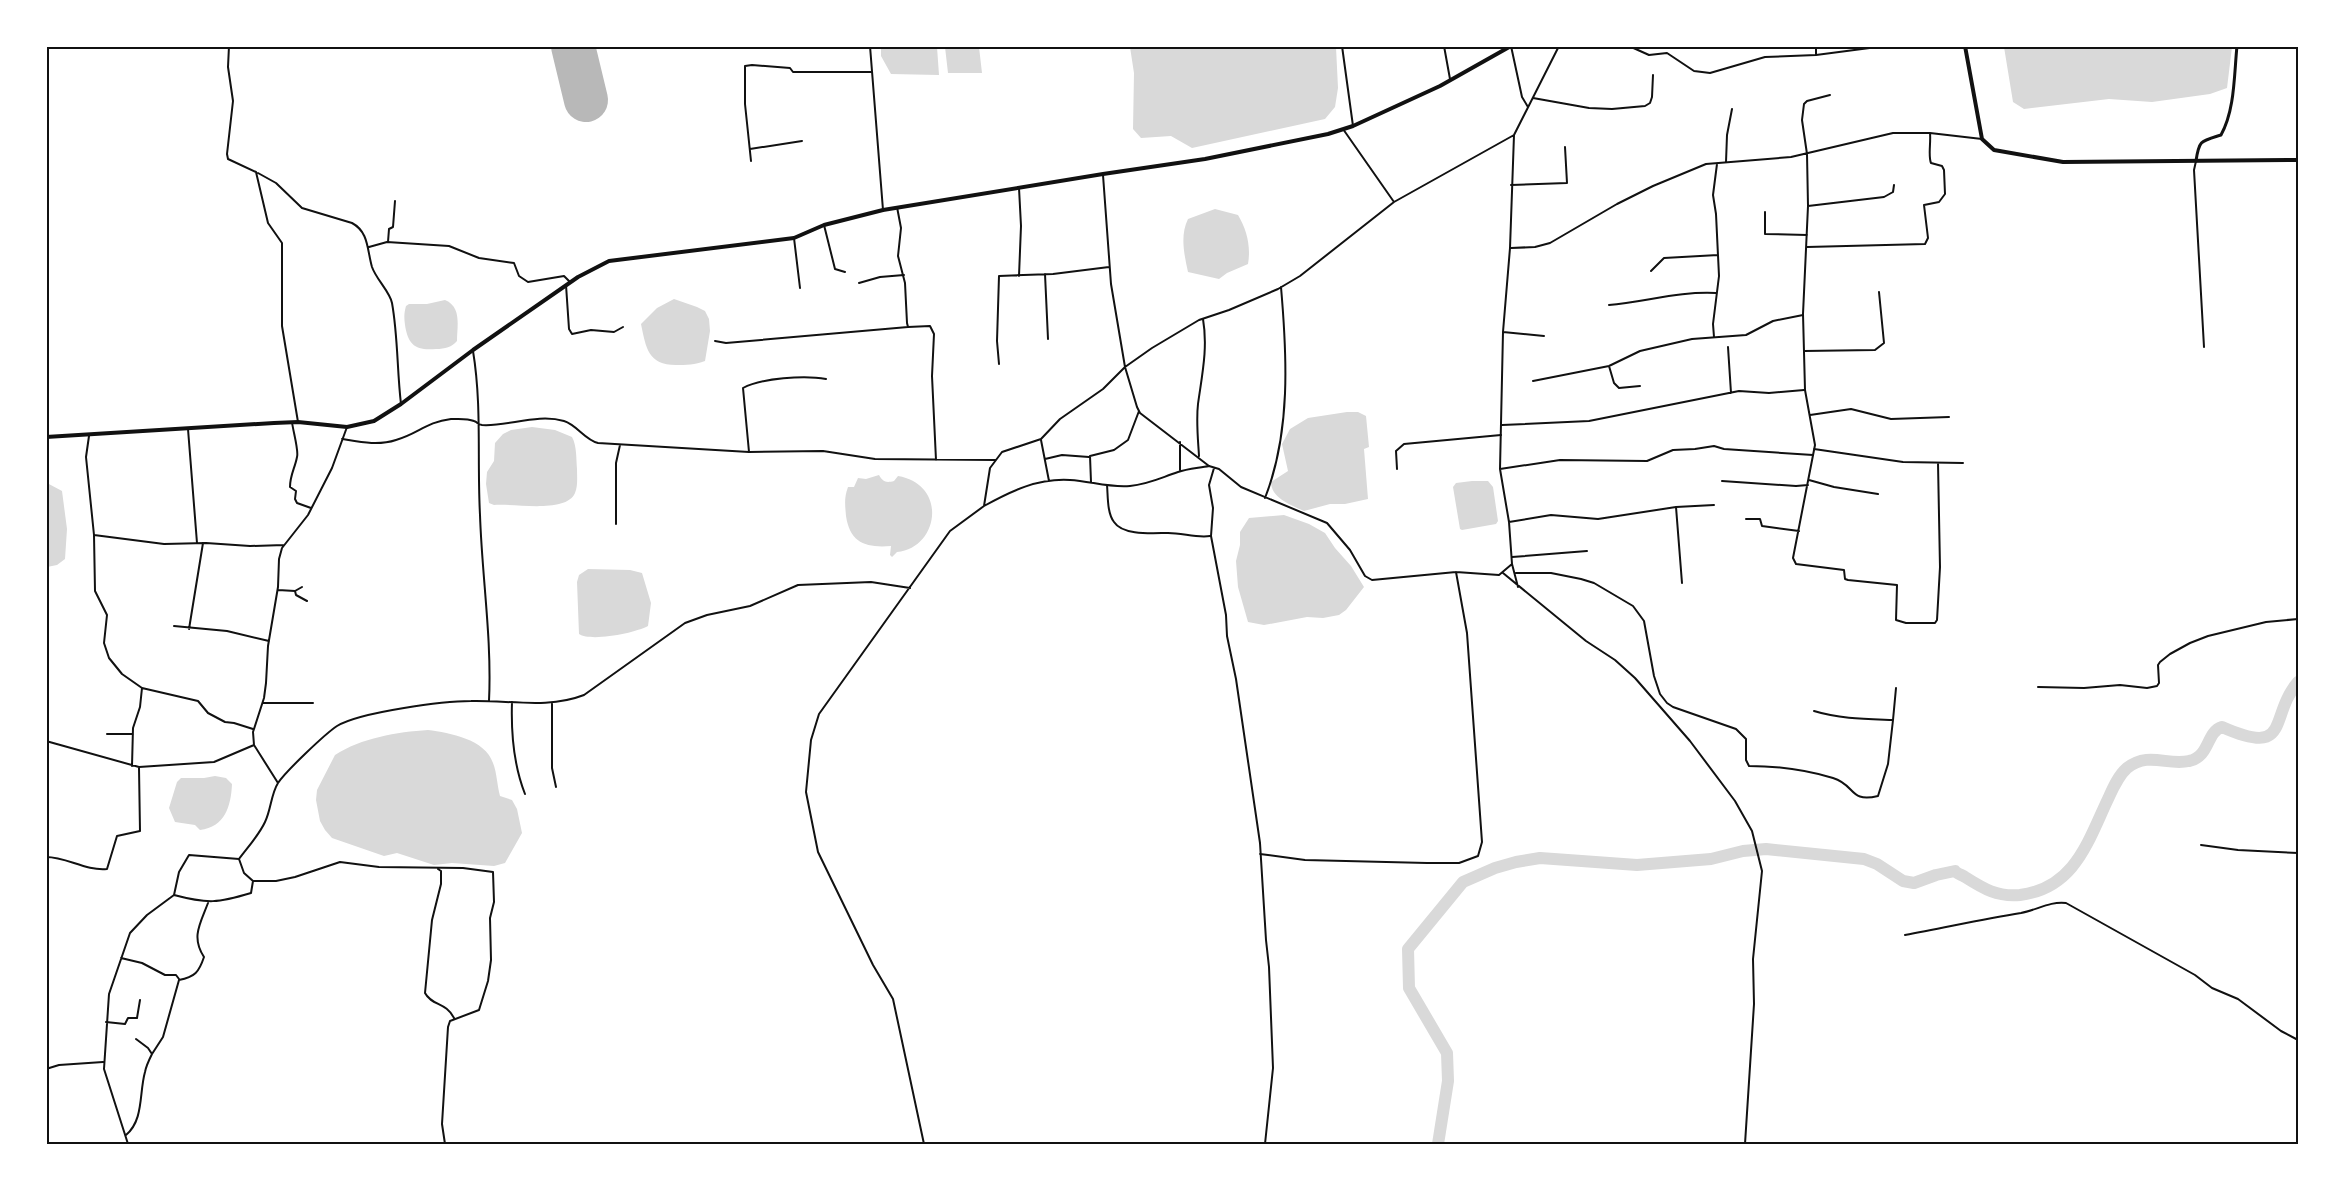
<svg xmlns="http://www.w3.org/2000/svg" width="2345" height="1191" viewBox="0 0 2345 1191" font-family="Helvetica,sans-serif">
<rect width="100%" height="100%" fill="#fff"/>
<path fill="#d9d9d9" d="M881 47H937L939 75 891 74 881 56Z
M945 47H979L982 73H948Z
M1130 47H1336L1338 88 1335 107 1325 119 1192 148 1171 136 1141 138 1133 129 1134 73Z
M2004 47V46L2232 47 2227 88 2210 94 2152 102 2109 99 2024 109 2013 102Z
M1215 209 1238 215C1247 230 1251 247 1248 264L1227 273 1219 279 1188 272C1184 254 1180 235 1188 219Z
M674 299 697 307 705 311 709 319 710 331 705 361C695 365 686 365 676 365 648 365 646 348 641 324L657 308Z
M445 300C462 307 457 326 457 341 452 347 445 349 436 349 416 351 408 345 405 325 404 318 404 313 406 306L409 304H427Z
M1347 412H1358L1366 416 1369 447 1364 449 1368 499 1345 504H1330L1304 511C1291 505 1271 498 1271 482L1288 471 1282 444 1290 429 1308 418Z
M532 427 555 430 572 437C577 446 576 459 577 469 577 477 578 486 575 493 566 514 513 503 494 505L489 503 486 484 487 472 494 461 495 443 503 434 511 430Z
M879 475C883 482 886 483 894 481L898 476C949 485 938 549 897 552L892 557 890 555 891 546C866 548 850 543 846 516 845 504 844 498 848 487H854L858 478 866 479Z
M1472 481H1488L1493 487 1498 521 1496 524 1462 530 1460 529 1453 487 1456 483Z
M47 483 62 491 67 529 65 559 57 565 47 567Z
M1284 515 1309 524 1325 533 1335 548 1351 566 1364 587 1346 610 1339 615 1323 618 1307 617 1264 625 1248 622 1238 587 1236 561 1240 545V532L1249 518Z
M588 569 630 570 642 573 651 603 648 626C635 633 591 642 579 634L577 582 579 575Z
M428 730C450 733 485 739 493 763 497 773 497 785 500 796L512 800 517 809 522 833 505 863 494 866 452 863 434 865 397 853 384 856 332 838 325 830 320 821 316 800 317 790 335 755C361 738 397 732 428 730Z
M215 776 226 778 232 784C231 806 225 827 200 830L195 825 175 822 169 808 177 782 181 778H204Z"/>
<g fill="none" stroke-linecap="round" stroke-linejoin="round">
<path stroke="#d9d9d9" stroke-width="12" d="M1438 1144 1448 1081 1447 1053 1409 988 1408 949 1463 882 1495 868 1516 862 1540 858 1637 865 1711 859 1743 851 1766 849 1864 859 1877 864 1903 881 1914 883 1936 875 1955 871C1956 873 1962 875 1965 877 1984 889 1997 897 2020 895 2075 888 2088 841 2108 799 2113 788 2118 776 2127 768 2149 751 2167 766 2189 761 2210 757 2206 732 2222 727 2292 758 2268 717 2298 682"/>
<path stroke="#b8b8b8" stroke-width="44" d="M573 46 586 100"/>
<path stroke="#111" stroke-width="2" d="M1397 469 1396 451 1404 444 1501 435"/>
<path stroke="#111" stroke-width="2" d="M229 46 228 67 233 101 227 154 228 159 256 172 268 223 282 243V326L298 422
M870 46 883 210
M1342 46 1353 126
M1444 46 1450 79
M1511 46 1522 97 1528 107
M1629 46 1649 55 1667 53 1694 71 1710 73 1765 57 1816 55 1885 46
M1816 46V55
M1830 95 1807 101 1804 104 1802 120 1807 154 1808 206 1803 314 1805 390 1815 445 1793 558 1796 564 1844 570 1845 579 1848 580 1897 585 1896 620 1906 623H1935L1937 620 1940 567 1938 463
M1533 98 1589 108 1612 109 1645 106 1650 103 1652 97 1653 75
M1343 129 1394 202
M750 149 802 141
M751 161 745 104V66L752 65 790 68 793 72H872
M2196 161 2194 170 2204 347
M1726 162 1727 135 1732 109
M258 173 276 183 302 208 352 223C369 232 367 250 372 267 376 279 390 292 392 303 398 336 397 371 401 404
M1103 175 1111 284 1125 367 1137 407 1140 413 1209 466 1219 469 1241 487 1327 523 1350 550 1365 576 1372 580 1456 572 1499 575 1512 564 1509 522 1500 469 1503 332 1510 248 1514 135 1559 46
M1511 185 1567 183 1565 147
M1019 188 1021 226 1019 276
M1808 206 1884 197 1893 192 1894 185
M897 207 901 228 898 256 905 283 907 323 908 327 930 326 934 334 932 376 936 460
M1765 212V234L1807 235
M824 225 835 269 845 272
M794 238 800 288
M388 242 389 229 393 227 395 201
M369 247 387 242 449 246 479 258 514 263 519 276 528 282 564 276 570 282
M1807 247 1925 244 1928 238 1924 205 1939 202 1945 194 1944 170 1942 166 1931 163C1928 156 1931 143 1930 133
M1511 248 1535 247 1550 243 1617 204 1653 186 1706 164 1791 157 1893 133H1930L1982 139
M1651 271 1664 258 1718 255
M1045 274 1048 339
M859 283 880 277 904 275
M566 285 569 329 572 334 591 330 614 332 623 327
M1609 305C1645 302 1679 291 1716 293
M1503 332 1544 336
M1714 337 1713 324 1719 276 1716 214 1713 195 1717 164
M715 341 726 343 908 327
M1728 347 1731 393
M473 351C482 405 477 460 480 515 482 577 492 639 489 701
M1804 351 1875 350 1884 343 1879 292
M999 364 997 341 999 276 1053 274 1109 267
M1609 366 1614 383 1619 388 1640 386
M1533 381 1609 366 1640 351 1692 339 1746 335 1773 321 1803 315
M1810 415 1851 409 1891 419 1949 417
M292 422C293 431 299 451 297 457 295 468 290 475 290 487L296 491 295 499 297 503 311 508
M1502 425 1589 421 1739 391 1769 393 1804 390
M188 429 197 543
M89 436 86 457 94 535 95 591 107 615 104 643 109 658 122 674 142 688 140 707 133 728 132 766
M342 439C360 442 378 446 396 440 418 434 426 422 451 419 458 419 467 418 474 421 479 423 476 424 482 425 507 427 537 413 564 421 577 425 585 440 598 443L749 452 823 451 875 459 995 460
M1041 440 1049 481
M1180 442V470
M1814 449 1903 462 1963 463
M749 452 743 388C761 378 805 375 826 379
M1199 456C1198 439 1196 421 1198 404 1202 375 1208 348 1203 319
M1045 459 1062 455 1089 457
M1214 468 1209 485 1213 508 1211 536 1226 615 1227 636 1236 679 1260 843 1266 940 1269 967 1273 1068 1265 1144
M1500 469 1560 460 1647 461 1673 450 1695 449 1714 446 1724 449 1813 455
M1809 480 1834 487 1878 494
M1722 481 1796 486 1808 485
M1091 482 1090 456 1114 450 1128 440 1139 411
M1107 485C1108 496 1107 513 1114 522 1123 536 1154 533 1168 533 1183 533 1196 538 1210 536
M1265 498C1291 432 1287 356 1281 287
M984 506C1011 491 1038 478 1070 480 1090 481 1109 488 1130 486 1149 484 1160 478 1178 472 1187 469 1199 468 1209 466
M1676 507 1682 583
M1746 519H1760L1762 526 1799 531
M1509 522 1551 515 1598 519 1676 507 1714 505
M616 524V463L620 445
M94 535 164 544 206 543 250 546 284 545
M1512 557 1587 551
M1512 564 1518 587
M1503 573 1586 641 1615 660 1635 678 1690 741 1735 801 1752 831 1762 871 1753 959 1754 1004 1745 1144
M1516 573H1551L1581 579 1594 583 1633 606 1644 621 1654 676 1660 694 1667 703 1673 707 1736 729 1746 739V760L1749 766C1777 766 1806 770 1833 778 1856 785 1849 803 1878 796L1888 764 1893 720
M278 590 295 591 302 587
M295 591 296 595 307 601
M174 626 227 631 269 641
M189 629 203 543
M2038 687 2084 688 2120 685 2147 688 2157 686 2159 683 2158 665 2160 662 2170 654 2190 643 2208 636 2266 622 2298 619
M142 688 198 701 208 713 225 722 234 723 253 729
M512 702C511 732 514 766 525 794
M263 703H313
M552 703V768L556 787
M1814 711C1840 719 1866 719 1893 720L1896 688
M107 734H133
M46 741 139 767 214 762 254 745
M278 783 254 745 253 732 264 698 266 683 268 646 278 587 279 559 282 548 308 515 332 468 347 427
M2201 845 2238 850 2298 853
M1260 854 1305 860 1427 863H1459L1478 856 1482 842 1467 633 1456 572
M46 857C67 857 85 871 107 869L117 836 140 831 139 768
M239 859 244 873 253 881H276L295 877 340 862 379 867 463 868 493 872 494 902 490 918 491 960 488 981 479 1010 450 1021 448 1027 442 1124 445 1144
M438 869 441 871V884L432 920 425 993C432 1006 446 1002 454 1018
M174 895C208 904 218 903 251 893L253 881
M1905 935C1944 928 1982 919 2021 913 2037 910 2050 901 2066 903L2195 975 2212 988 2238 999 2281 1031 2298 1040
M121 958 142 963 165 975H176L179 979
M106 1022 125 1024 128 1018H137L140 1000
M136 1039 148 1048 152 1054 163 1037 179 980C195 977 199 972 204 957 191 937 200 924 208 903
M46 1069 59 1065 103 1062
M126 1135C144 1120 139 1093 145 1072 146 1066 149 1060 152 1054
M128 1144 104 1069 109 994 130 933 147 915 174 895 179 872 189 855 239 859C248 847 259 835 265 822 271 810 271 794 278 783 286 771 325 734 337 726 360 712 444 701 471 701 509 700 548 709 584 695L685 623 707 615 750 606 798 585 871 582 910 588
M924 1144 893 999 873 965 818 852 806 792 811 740 819 714 950 531 984 506 990 468 1002 452 1041 439 1060 419 1103 389 1125 367 1152 348 1199 320 1229 310 1278 289 1300 276 1394 202 1514 135"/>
<path stroke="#111" stroke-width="3" d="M2196 161C2199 140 2201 141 2221 135 2235 110 2234 75 2237 46"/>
<path stroke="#111" stroke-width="4" d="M46 437 274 423 298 422 347 427 374 421 401 404 473 350 578 277 609 261 794 238 824 225 883 210 1103 174 1205 159 1328 134 1353 126 1440 86 1511 46"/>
<path stroke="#111" stroke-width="4" d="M1965 46 1982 139 1994 150 2063 162 2298 160"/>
</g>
<rect width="2345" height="1191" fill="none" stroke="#ffffff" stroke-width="96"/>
<rect x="48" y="48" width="2249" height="1095" fill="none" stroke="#111" stroke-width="2"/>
</svg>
